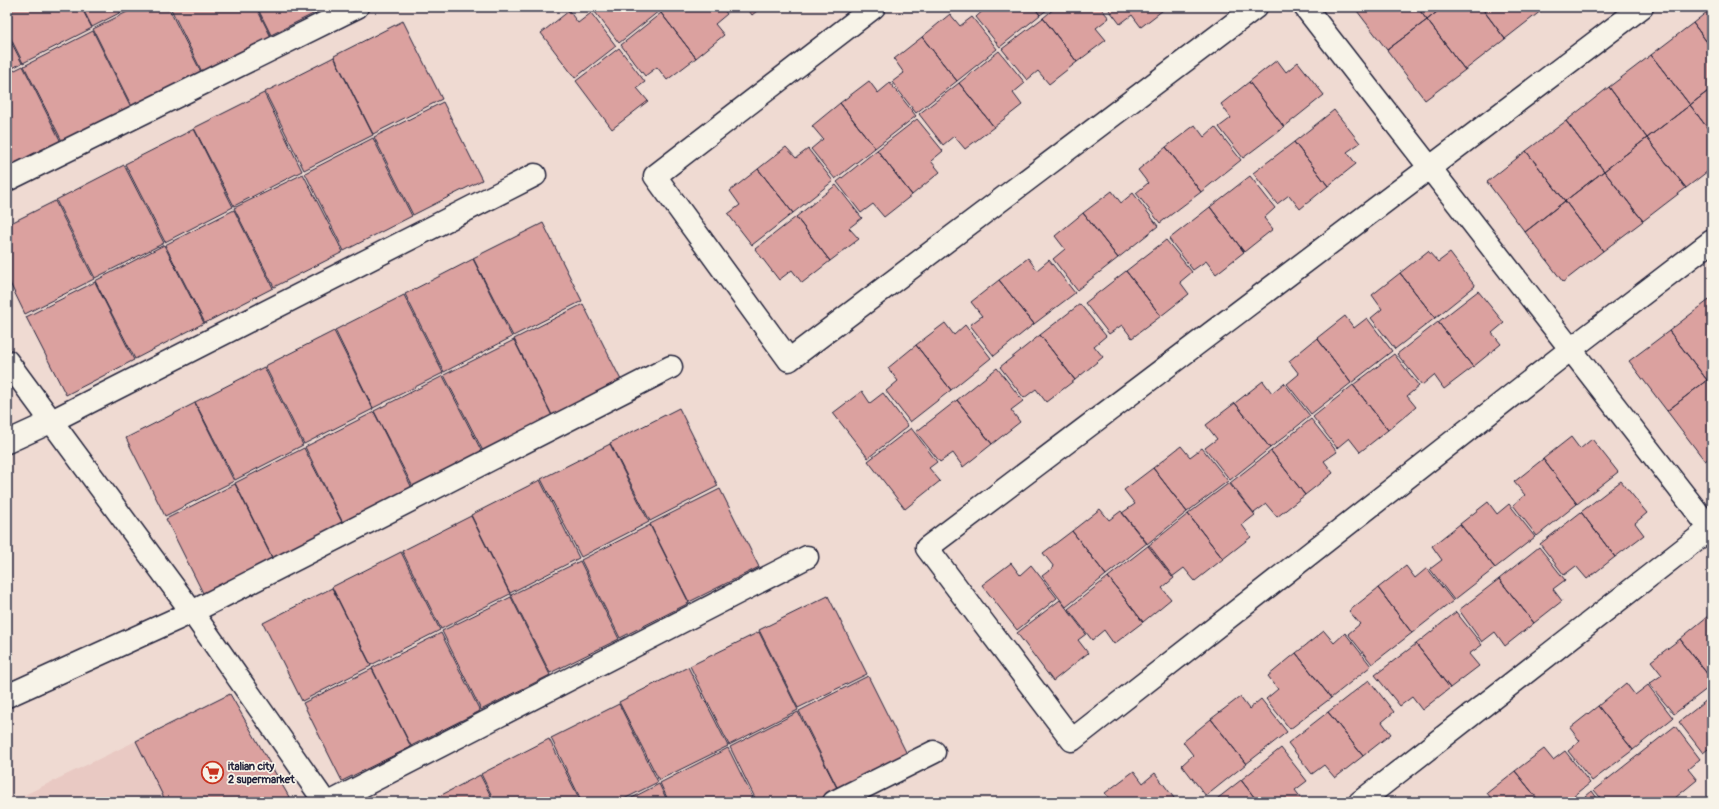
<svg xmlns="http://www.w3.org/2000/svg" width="1719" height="809" viewBox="0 0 1719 809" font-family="Pangolin,sans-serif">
<rect width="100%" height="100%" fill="#efdad2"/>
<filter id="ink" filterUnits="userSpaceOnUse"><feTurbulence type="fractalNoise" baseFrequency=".025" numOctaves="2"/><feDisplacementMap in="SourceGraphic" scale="8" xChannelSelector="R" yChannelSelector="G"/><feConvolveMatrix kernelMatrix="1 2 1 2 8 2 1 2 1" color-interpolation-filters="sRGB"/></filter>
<g filter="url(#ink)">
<path fill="#e9c9c3" d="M230 694 292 802H10L136 741Z"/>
<path fill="#dba19f" stroke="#22223b" d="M7 7H81L92 28 23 63 7 31Z
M82 7H131L92 27Z
M137 7H168L201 72 132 107 93 29Z
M170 7H256L271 37 202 72Z
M257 7H327L271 35Z
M601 7H656L659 11 619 43 595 12Z
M669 7H722L727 14 715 24 724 35 696 58 661 13Z
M746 7H762L752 15Z
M987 7H1034L1040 15 1000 47 976 17Z
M1034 7H1051L1040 15Z
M1056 7H1100L1109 18 1096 28 1106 40 1077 62 1043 18Z
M1107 7H1167L1141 27 1132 15 1120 24Z
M1354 7H1417L1427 20 1387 50Z
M1417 7H1443L1427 20Z
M1443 7H1481L1505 39 1465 70 1427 20Z
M1481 7H1546L1505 39Z
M1712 8V49L1693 23Z
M569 11 578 23 591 13 616 46 575 78 541 33Z
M661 13 696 58 667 80 657 67 645 76 621 45Z
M950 14 960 26 972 17 997 49 957 81 922 37Z
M1043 18 1077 62 1049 84 1038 71 1027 80 1002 49Z
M1427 20 1465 70 1425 100 1387 50Z
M403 21 442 99 373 134 334 56Z
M1693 23 1712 49V88L1690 105 1651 55Z
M93 31 132 109 63 143 24 66Z
M7 34 22 63 7 71Z
M922 37 957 81 916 113 892 82 904 73 894 59Z
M619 48 645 82 637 88 648 101 612 129 576 81Z
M999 51 1025 83 1013 93 1022 105 994 127 959 83Z
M1651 55 1690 105 1647 138 1609 87Z
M334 57 373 135 304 170 265 92Z
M1277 60 1286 72 1298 62 1324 95 1284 127 1249 82Z
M23 66 62 144 7 172V74Z
M869 81 878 93 890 83 916 116 875 148 840 103Z
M1249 82 1284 127 1243 158 1219 127 1231 118 1221 104Z
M959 83 994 127 965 149 954 136 943 145 919 114Z
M1609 87 1647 138 1604 171 1566 121Z
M1712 88V134L1690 105Z
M264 93 302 171 234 206 194 128Z
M443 102 482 180 413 215 374 137Z
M840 103 875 148 835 179 811 149 823 139 812 126Z
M1690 105 1712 134V168L1686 188 1647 138Z
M1334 110 1360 143 1347 152 1356 164 1328 186 1294 142Z
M917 119 943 151 931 161 940 172 912 195 877 150Z
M1566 121 1604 171 1565 201 1526 151Z
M1195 125 1204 137 1215 127 1241 160 1201 192 1166 147Z
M194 129 233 207 165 242 125 164Z
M373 138 412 216 344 251 305 173Z
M1647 138 1686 188 1643 221 1604 171Z
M1294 142 1328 186 1300 209 1289 195 1277 204 1253 173Z
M786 147 796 158 808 149 833 181 793 213 758 169Z
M1166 147 1201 192 1160 223 1136 193 1148 183 1138 170Z
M877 150 912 195 884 217 873 204 861 213 837 182Z
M1526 151 1565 201 1525 232 1487 182Z
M124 165 164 243 95 278 56 200Z
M758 169 793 213 752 245 728 214 740 205 730 191Z
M1604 171 1643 221 1603 251 1565 201Z
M303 174 343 252 274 287 234 208Z
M1250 176 1275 208 1264 218 1273 229 1244 252 1210 207Z
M836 185 862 218 849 228 859 239 830 261 796 217Z
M1112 191 1121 203 1133 193 1158 226 1118 258 1083 213Z
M55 201 94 279 25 314 7 277V225Z
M1565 201 1603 251 1563 282 1525 232Z
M1210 207 1244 252 1216 274 1206 261 1193 270 1169 239Z
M234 210 273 288 205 323 165 245Z
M1083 213 1118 258 1077 290 1053 259 1065 249 1055 236Z
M796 217 830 261 802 283 792 270 779 280 755 249Z
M543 223 582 301 513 336 473 258Z
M1166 240 1192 272 1180 282 1189 294 1161 316 1126 271Z
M164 245 204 323 135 359 95 281Z
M1428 251 1438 262 1450 253 1475 286 1435 318 1400 273Z
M1028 258 1037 270 1049 260 1075 293 1034 324 999 280Z
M473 259 512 337 444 372 405 294Z
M1126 271 1161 316 1132 338 1122 325 1109 334 1085 303Z
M1400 273 1435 318 1395 349 1371 318 1382 309 1372 295Z
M999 280 1034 324 994 356 970 325 982 316 971 302Z
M95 282 134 360 66 395 26 317Z
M1478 291 1504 323 1492 333 1501 344 1473 367 1438 322Z
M404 295 443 373 373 408 335 330Z
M1709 300 1712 304V377L1707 380 1669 331Z
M583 304 622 382 553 417 514 339Z
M1080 304 1106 336 1094 346 1103 357 1075 380 1040 335Z
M1345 316 1354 328 1367 318 1392 351 1351 383 1317 338Z
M1438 322 1473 367 1444 389 1434 375 1422 385 1397 354Z
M945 323 954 335 965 325 991 358 951 390 916 345Z
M334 331 373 409 304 444 265 366Z
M1669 331 1707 380 1667 411 1629 361Z
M1040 335 1075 380 1046 402 1036 389 1024 398 1000 367Z
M1317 338 1351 383 1311 414 1287 384 1299 374 1289 361Z
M514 340 553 418 484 453 444 375Z
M916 345 951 390 910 422 886 391 898 381 888 368Z
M1394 354 1419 386 1407 396 1416 407 1388 430 1353 385Z
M264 367 303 445 235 480 195 402Z
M997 368 1023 401 1011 410 1020 422 992 444 957 400Z
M443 376 483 454 414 489 374 411Z
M1707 380 1712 387V456L1705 461 1667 411Z
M1263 381 1272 393 1284 383 1310 416 1270 448 1235 403Z
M1353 385 1388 430 1360 452 1349 438 1337 448 1313 417Z
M862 391 870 403 883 393 908 426 868 458 833 413Z
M957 400 992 444 963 467 953 453 940 462 916 432Z
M195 403 234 481 165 516 126 438Z
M1235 403 1270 448 1230 480 1205 448 1217 439 1206 425Z
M679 408 718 486 650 521 610 443Z
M374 412 413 490 344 525 305 447Z
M1311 419 1337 452 1324 461 1333 473 1305 495 1271 451Z
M911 428 937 462 929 468 940 481 905 509 868 461Z
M1571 437 1580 449 1592 439 1618 472 1577 504 1543 459Z
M610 444 649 522 581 557 541 479Z
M1181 446 1190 457 1202 448 1228 481 1187 512 1153 468Z
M304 448 344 526 274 561 235 483Z
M1271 451 1305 495 1277 517 1266 504 1254 513 1230 483Z
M1543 459 1577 504 1537 536 1513 505 1525 495 1514 482Z
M1153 468 1187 512 1147 544 1122 513 1135 504 1124 490Z
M540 480 579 558 510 593 471 515Z
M1621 481 1647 513 1635 523 1644 535 1615 557 1581 512Z
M1229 483 1255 515 1242 525 1251 537 1223 559 1188 514Z
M235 484 274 562 205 597 166 519Z
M720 489 759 567 689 602 650 524Z
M1488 502 1497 514 1509 504 1535 537 1495 568 1460 524Z
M1100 509 1109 520 1121 511 1147 543 1106 575 1072 531Z
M1581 512 1615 557 1587 579 1576 566 1564 575 1540 544Z
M1188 514 1223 559 1195 581 1184 568 1172 577 1148 546Z
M471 516 510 594 441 629 402 551Z
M1460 524 1495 568 1454 600 1430 569 1442 560 1432 546Z
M650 525 689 603 620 638 581 560Z
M1072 531 1106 575 1066 607 1042 576 1054 567 1043 553Z
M1149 545 1174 578 1162 588 1171 599 1143 622 1108 577Z
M1539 547 1565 580 1553 589 1562 601 1534 623 1499 579Z
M401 552 440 630 371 665 332 587Z
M580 561 619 639 550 673 511 595Z
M1011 563 1020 575 1031 565 1057 598 1017 630 982 585Z
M1406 566 1415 578 1427 568 1453 601 1412 633 1378 588Z
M1108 577 1143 622 1114 644 1104 630 1092 640 1068 609Z
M1499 579 1534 623 1505 646 1495 632 1482 642 1459 610Z
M332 588 371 666 302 701 263 623Z
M1378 588 1412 633 1372 664 1348 634 1360 624 1349 611Z
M828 596 867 674 798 708 759 630Z
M511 597 550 675 481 710 442 631Z
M1060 600 1086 634 1078 640 1088 653 1053 681 1017 633Z
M1456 612 1482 645 1469 654 1479 666 1450 688 1416 644Z
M1708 616 1712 622V680L1680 639Z
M1324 631 1334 643 1345 633 1371 666 1331 698 1296 653Z
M759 632 798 710 729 745 690 666Z
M441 633 480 711 411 746 372 668Z
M1680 639 1712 680V685L1674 714 1649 684 1662 675 1651 661Z
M1416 644 1450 688 1422 710 1412 697 1400 706 1375 675Z
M1296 653 1331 698 1290 729 1266 699 1278 689 1268 676Z
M688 667 728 746 659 780 619 702Z
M372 669 411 747 342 781 303 703Z
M868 676 907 754 838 789 799 711Z
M1369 680 1394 712 1382 722 1391 734 1363 756 1328 712Z
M1626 683 1635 695 1648 685 1673 718 1633 750 1598 706Z
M230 694 292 802H166L136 741Z
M1712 696V746L1703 753 1679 722Z
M1240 697 1249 709 1261 699 1287 732 1246 764 1211 719Z
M619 704 658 782 618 802H582L551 738Z
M1598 706 1633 750 1592 781 1568 751 1580 741 1570 728Z
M798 712 838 790 815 802H757L730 747Z
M1328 712 1363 756 1335 778 1324 765 1312 774 1288 743Z
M1211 719 1246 764 1206 796 1182 765 1193 755 1183 742Z
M1675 726 1700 759 1688 769 1697 780 1670 802H1604L1594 790Z
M549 739 581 802H495L481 774Z
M728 748 755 802H669L660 783Z
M1281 748 1307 781 1295 790 1304 802H1258L1241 780Z
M1544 749 1553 760 1565 751 1590 783 1567 802H1540L1515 771Z
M1134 771 1143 783 1155 773 1177 802H1112L1105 793Z
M1515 771 1540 802H1494L1487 793Z
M480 775 494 802H428Z
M1241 780 1258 802H1213Z
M659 784 668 802H624Z
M1592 791 1600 802H1579Z"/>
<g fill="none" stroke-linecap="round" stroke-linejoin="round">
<defs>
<path id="minor" d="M874 7 655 176 789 360 1256 7
M1305 7 1712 531
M1642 7 927 548 1072 740 1571 349 1712 241
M7 180 357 7
M7 361 192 612 325 802
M7 442 44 425 535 175
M7 696 192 612 671 367
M331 802 807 557
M834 802 934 752
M1360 802 1712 527"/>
</defs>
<use href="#minor" stroke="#22223b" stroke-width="25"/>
<use href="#minor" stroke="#f7f3e8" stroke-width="22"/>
</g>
</g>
<defs>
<symbol id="supermarket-ring" viewBox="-11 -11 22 22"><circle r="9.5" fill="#f7f3e8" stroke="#c8321e" stroke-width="1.5"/><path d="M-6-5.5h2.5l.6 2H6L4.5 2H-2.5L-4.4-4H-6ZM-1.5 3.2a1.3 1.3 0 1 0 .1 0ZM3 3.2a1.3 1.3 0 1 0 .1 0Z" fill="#c8321e"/></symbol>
</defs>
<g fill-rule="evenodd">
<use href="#supermarket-ring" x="200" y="760" width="25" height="25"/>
</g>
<g text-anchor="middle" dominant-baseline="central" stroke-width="3.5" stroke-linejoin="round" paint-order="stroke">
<g font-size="11" font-weight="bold" fill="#22223b" stroke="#f7f3e8" text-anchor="start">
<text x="228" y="766">italian city<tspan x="228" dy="13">2 supermarket</tspan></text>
</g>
</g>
<rect width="1719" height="809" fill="none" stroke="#f7f3e8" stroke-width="24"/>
<rect x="12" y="12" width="1695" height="785" fill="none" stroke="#22223b" stroke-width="1.5" filter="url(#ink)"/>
</svg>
